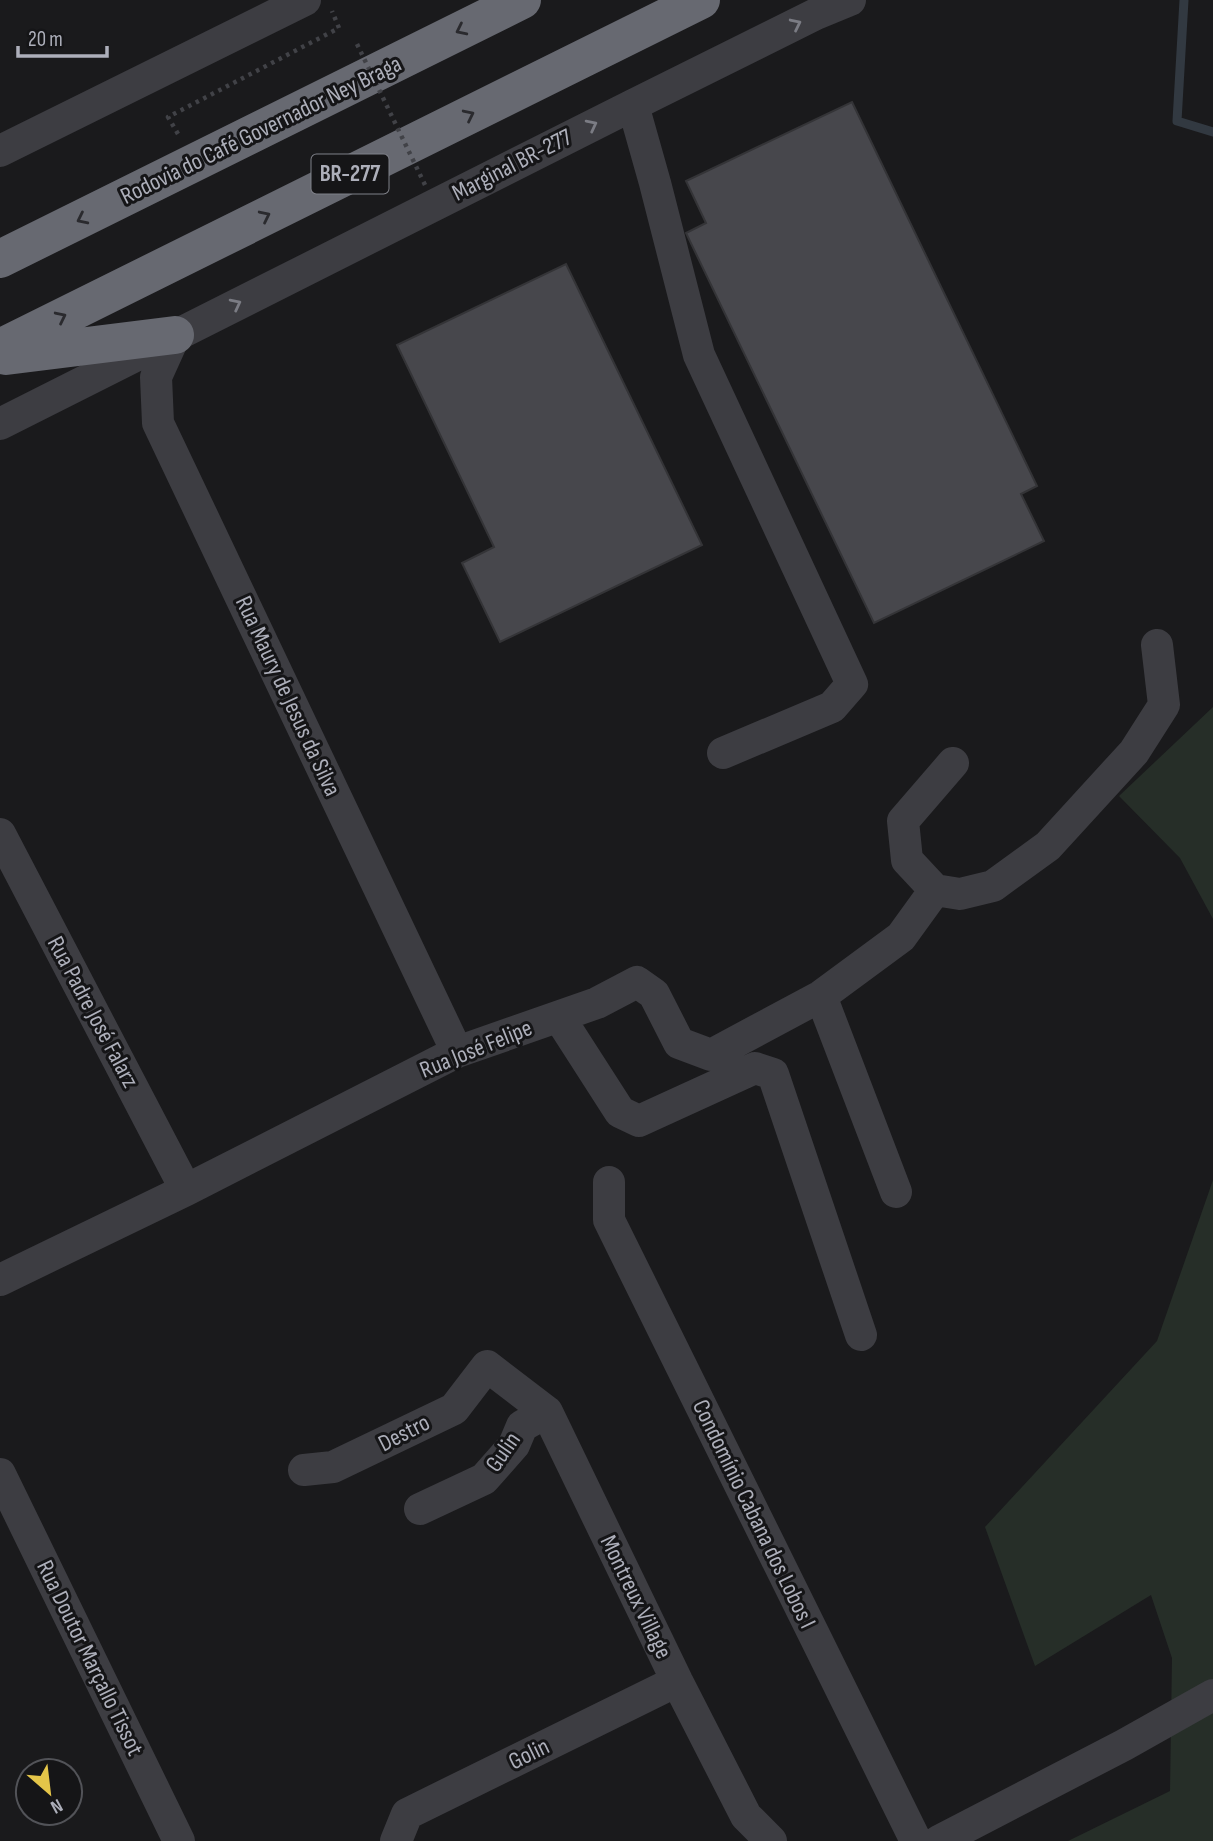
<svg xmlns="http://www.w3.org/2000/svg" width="1213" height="1841" viewBox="0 0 1213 1841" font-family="'Sofia Sans Condensed',sans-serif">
<rect width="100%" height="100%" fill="#1a1a1c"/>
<path fill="#262e28" d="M1213 707V919L1180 858 1119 796Z
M1213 1180V1841H1068L1170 1791 1172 1658 1151 1595 1035 1666 985 1527 1157 1341Z"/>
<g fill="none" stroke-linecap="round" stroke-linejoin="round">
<path stroke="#323941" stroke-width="9" d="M1184 0 1177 121 1213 132"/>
</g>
<path fill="#47474c" stroke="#343437" stroke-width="2" d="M852 102 1037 486 1021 494 1044 541 874 623 686 233 706 223 686 181Z
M566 264 702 545 500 642 462 563 494 547 397 345Z"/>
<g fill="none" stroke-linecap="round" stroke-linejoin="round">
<path stroke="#414247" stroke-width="4.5" stroke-dasharray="3.5 5" stroke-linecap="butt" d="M178 134 168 117 339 28 332 11"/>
<path stroke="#3d3d42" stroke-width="32" d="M633 105 655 183 699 355 852 684 832 707 723 753
M0 151 305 0
M175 335 156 377 158 423 457 1052
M0 424 633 105 816 14 850 0
M953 763 903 821 907 860 935 890 960 894 993 886 1048 846 1134 752 1164 705 1157 645
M0 834 186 1190
M821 996 896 1192
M559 1017 620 1112 639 1121 755 1068 773 1074 861 1335
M609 1182V1220L916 1841
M0 1280 186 1190 457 1052 597 1003 637 982 654 994 679 1043 711 1055 821 996 901 937 935 890
M304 1470 333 1467 454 1409 487 1366 547 1412 677 1681 746 1816 771 1841
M0 1474 179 1841
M420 1509 484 1479 514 1445 522 1426 547 1412
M396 1841 407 1814 677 1681
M939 1841 1124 1745 1213 1695"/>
<path stroke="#676971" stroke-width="38" d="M0 259 522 0
M0 348 701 0
M6 356 175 335"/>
<path stroke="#414247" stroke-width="4.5" stroke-dasharray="3.5 5" stroke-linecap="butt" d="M357 44 426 187"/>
</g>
<defs><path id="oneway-chevron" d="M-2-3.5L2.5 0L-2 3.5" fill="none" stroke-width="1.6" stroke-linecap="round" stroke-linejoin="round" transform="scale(1.75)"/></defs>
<g stroke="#7b7c84">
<use href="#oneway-chevron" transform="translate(796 24) rotate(-26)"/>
<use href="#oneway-chevron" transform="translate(592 125) rotate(-27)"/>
<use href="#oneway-chevron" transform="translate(236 304) rotate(-27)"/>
</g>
<g stroke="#2a2a2e">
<use href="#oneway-chevron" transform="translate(461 30) rotate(154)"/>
<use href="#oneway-chevron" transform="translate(469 115) rotate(-26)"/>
<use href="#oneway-chevron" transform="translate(265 216) rotate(-26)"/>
<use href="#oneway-chevron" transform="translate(82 219) rotate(154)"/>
<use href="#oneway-chevron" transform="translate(61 317) rotate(-26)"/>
</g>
<g text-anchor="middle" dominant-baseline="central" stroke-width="6" stroke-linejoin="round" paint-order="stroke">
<rect fill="#151517" stroke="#7f8189" stroke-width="2" x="311.5" y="154.5" width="77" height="39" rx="5"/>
<g font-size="23" font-weight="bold" fill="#adafba">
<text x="350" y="174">BR-277</text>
</g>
<g font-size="24" fill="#adafba" stroke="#151517">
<text transform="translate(261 130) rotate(-26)">Rodovia do Café Governador Ney Braga</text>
<text transform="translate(512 165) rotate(-27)">Marginal BR-277</text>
<text transform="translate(288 696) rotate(65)">Rua Maury de Jesus da Silva</text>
<text transform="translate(93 1012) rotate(62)">Rua Padre José Falarz</text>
<text transform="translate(476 1049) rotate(-22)">Rua José Felipe</text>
<text transform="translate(404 1433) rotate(-27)">Destro</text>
<text transform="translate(503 1452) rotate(-55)">Gulin</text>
<text transform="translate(754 1514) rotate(64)">Condomínio Cabana dos Lobos I</text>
<text transform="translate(636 1597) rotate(64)">Montreux Village</text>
<text transform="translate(90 1658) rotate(64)">Rua Doutor Marçallo Tissot</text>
<text transform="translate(529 1754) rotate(-26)">Golin</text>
</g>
</g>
<g transform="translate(49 1792) rotate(152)"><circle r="33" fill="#151517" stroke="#525358" stroke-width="2"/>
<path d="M0-5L12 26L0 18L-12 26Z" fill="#e4c549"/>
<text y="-10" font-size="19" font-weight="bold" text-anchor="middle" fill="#adafba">N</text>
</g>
<path d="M18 46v10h89v-10" fill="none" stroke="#adafba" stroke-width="3.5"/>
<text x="28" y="46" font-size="21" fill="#adafba" stroke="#151517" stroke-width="5" paint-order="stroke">20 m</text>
</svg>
